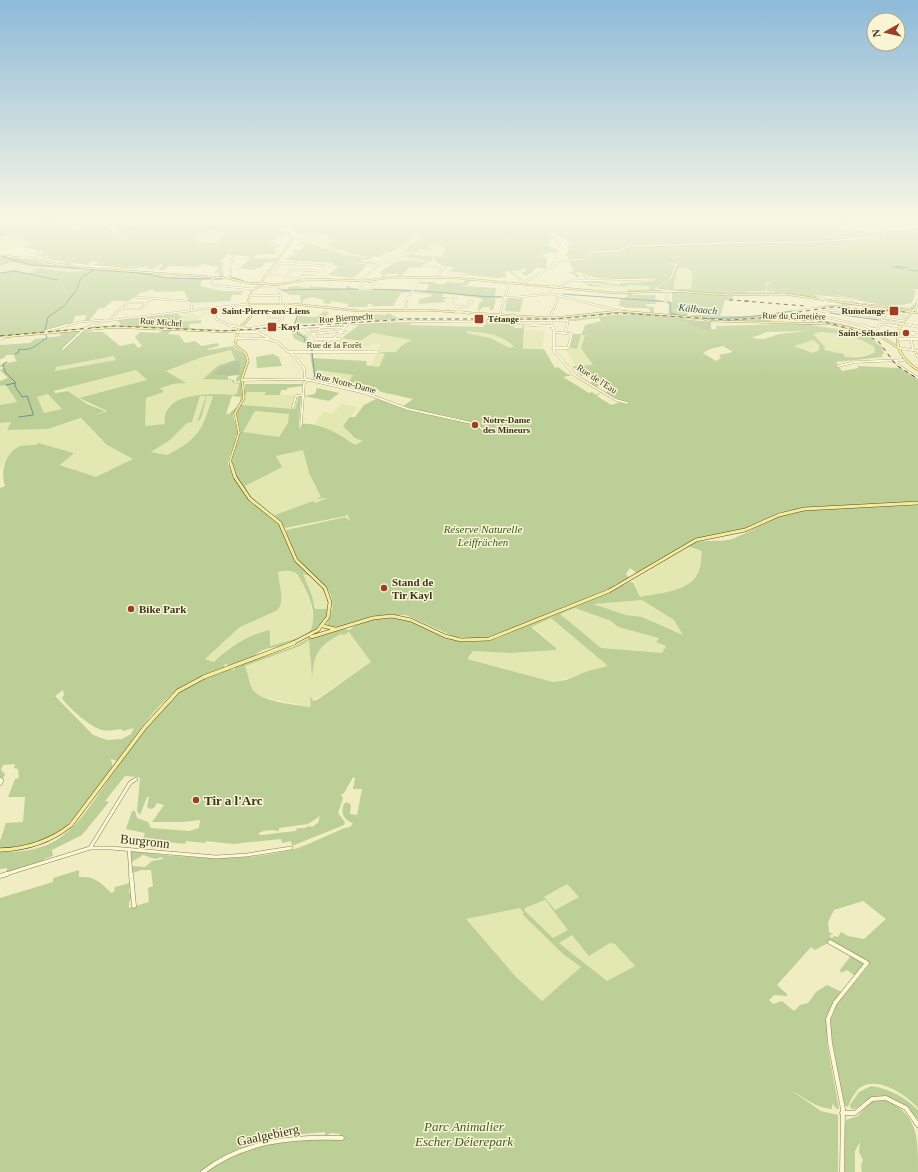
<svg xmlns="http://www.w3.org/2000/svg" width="918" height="1172" viewBox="0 0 918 1172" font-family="Georgia,serif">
<rect width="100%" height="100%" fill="#f0edc3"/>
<path fill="#e3e7b0" d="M63 218H109L106 220 123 233 118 235 101 222 75 229 54 223 42 226 38 224Z
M207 231 226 232 217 243 195 242Z
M311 231 327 236 336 242 329 244 341 252 369 257 345 255 326 248 323 249 308 241 302 242 295 240 294 236Z
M3 235 33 243 0 252V237Z
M419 236 421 238 403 251 411 252 405 257 426 260 424 262 404 259 393 265 379 263 378 262 381 260 375 258 392 250H395Z
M430 244 446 246 441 257H434L440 264 445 266 434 263 431 257 413 256 420 249Z
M11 262 26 265 59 266 94 270 89 272 56 271 29 274 15 271 0 273V266Z
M685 267 692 271 691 289H672L677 270Z
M584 281 625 287 629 285 648 286 650 288 644 290 608 287 582 282Z
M189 311 197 316 203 315 201 312H210L211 314 203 315V317L199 318 198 322 181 321 179 315 187 314 186 312Z
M525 330 545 331 542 349H523Z
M467 331H479L497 336 514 346 510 348 495 340 466 333Z
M820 332 841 334 858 339 874 347 875 352 867 355 850 357 844 355V354L824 350 812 333Z
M373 333 411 340 401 346 396 352 385 353 380 367 371 366 377 353H380L376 352 381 345 372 344 370 347H363V352H352V349L330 348 342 338 360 341Z
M581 335H585L581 348 593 365H575L565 349 577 348Z
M813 340 819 345V350L813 353 793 346Z
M231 350 235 360 219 365 204 379 232 380 234 384H239L237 393 233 395 195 396 182 399 168 407 166 424 145 426 146 398 163 392 159 388 173 384 185 383 165 371 202 357Z
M114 356 117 360 55 371 56 367Z
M136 370 148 380 79 398 67 389 56 391Z
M316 370 354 375 349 382 317 376Z
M6 385 17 402 0 405V386Z
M246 392H266L265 395H303L299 396 295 409 241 406 245 399Z
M48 394 62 409 44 413 37 397Z
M200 396H207L198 423 208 396H213L202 428 197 435 188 443 167 455 151 452 170 440 187 423 192 422Z
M341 404 358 407 344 426 364 441 355 445 330 430 315 424 323 412 333 414Z
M255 411 289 414 288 423 279 437 243 432Z
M81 419 107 445 133 459 96 478 60 464 64 461 36 445 22 446 14 449 0 469V423L11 422 8 430 49 429Z
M303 450 309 473 321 497 317 500 329 498 315 503 313 501 275 515 251 498 245 486 281 467 276 456Z
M687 547 702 551 698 573 687 585 671 591 640 597 634 580Z
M281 571H293L298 574 311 597V609L314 617 311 630 302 637 270 647 246 637 229 648 214 662 205 659 240 627 278 610 282 596 278 572Z
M303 574 313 580 323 589 327 598 328 609H315L316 608Z
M642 600 674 620 684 635 642 617 626 615 592 604Z
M575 608 611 621 618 627 659 638 656 642 666 646 662 653 600 648 560 614Z
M551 618 609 667 553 682 467 659 473 651 511 653 556 650 544 636 531 626Z
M349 632 371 662 313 701 311 707 263 697 255 692 252 688 245 666 300 646 309 639 311 679 317 652 321 646 341 634 344 635Z
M567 884 579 897 555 910 544 897Z
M544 900 569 930 553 938 525 911V908Z
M520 908 524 913 522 914 563 954 582 967 542 1001 516 977 465 919Z
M572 935 589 955 610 943 615 944 635 966 607 981 559 943Z"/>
<path fill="#bccf96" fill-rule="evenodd" d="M13 218H63L39 224 42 226 54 223 76 230 101 222 118 235 123 233 106 220 133 218 122 219 129 226 143 224 138 218H854L832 227 883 233 881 229C887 230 898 231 904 231L901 229 918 228V289H911L916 291 912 303 894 306 910 308 917 301 915 308 912 310 847 305 851 306 813 308 751 319 767 317 811 319 814 318 854 327 859 330 863 329 860 330C839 324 787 312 770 321L731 322 708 320 746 319H707L621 313 551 319 621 312 651 313 649 308H626L618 305 621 302H618L621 299H625L628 293H631L632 295H656L655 299 665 302H656L655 304H646V306L654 307V313L696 318 690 315H712L709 312H695L709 311 703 307 689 310 687 316 668 314 669 305 666 302H672V291L628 292 627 289 588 286V284L580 282 589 280 620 285V283L652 281 657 279C636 279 615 281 593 277 587 276 581 271 575 272L580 277 578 278 570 272 574 271 568 259 569 256H565L570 248H566L571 243 552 232 549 233 556 239 549 240V247L558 249 556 253 547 252 542 256 547 258 546 269 538 267 527 276 521 273 527 270 525 268 520 271 517 270 505 272 506 276 508 277 497 278 454 274H470L449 271 455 268C447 266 437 266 434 257H432V261L425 262V264L421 266 427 268 410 267 401 276H397L398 274H388L382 277 383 274 379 273C398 259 401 259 424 262L425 260 404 257 411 252 402 251 421 238 419 236 379 259 395 250 377 257 374 256 367 260 363 259 360 261 378 263 377 264 347 262 376 266H366L354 278 328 275 339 266 333 265 334 263 299 261 295 263 296 261 285 259 297 254 292 253 295 250H300L305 246 299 243 308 241 323 249 326 248 345 255 368 258 329 247 333 246 328 244 336 242 327 236 311 231 302 234 286 228 280 230C284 232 288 233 291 237L286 233 268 243 279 241 271 245 283 244 274 250 277 251 276 252 283 253C273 253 266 255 256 255L254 258 278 259 276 261 265 263 261 268H257L255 270 232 268H239L251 258 247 257 249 256 227 255 221 262 225 263 222 267 225 268 222 269 224 277H220L218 276 220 273H214L219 267 202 264 197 267 169 266 164 270H157L163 265 161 264 154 269H146L149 266 130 269 94 265 98 262 92 261 87 265 73 263 68 265H62L66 262 45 259 49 257 38 255 44 252 23 247 33 243 3 235 0 237V234ZM207 231 226 232 217 243 195 242ZM430 244 446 247 441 257 414 255 420 249 426 250ZM684 267 692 271 691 289H673L677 270ZM582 281 625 287 629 285 648 286 650 288C643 293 591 286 582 281ZM755 293 784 294 826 300 817 298 815 295 842 297 832 294 879 304 855 301 853 302 889 307C872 308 852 304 835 302L844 305H829L756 316H720L725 300H734L732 295Z
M0 254 51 265 144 273 167 277 211 278V279L202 280 200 286 222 291H243L241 295H232L230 301 193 303 186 301 188 299 184 291 155 292 154 290C149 289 145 293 140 293L129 301H113L104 308H99L89 321H85L86 315 75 316 72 324 46 331V332L82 329 68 331 103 332 120 346 134 343 138 348 142 346 135 337 140 332 158 333 163 330H172L168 334 179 335 185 343 195 341 201 346 218 343 219 346 207 349 208 350 233 346 234 348 245 355C249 362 243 369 241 377 240 386 246 395 239 405L241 397 232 396 226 414H229L237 406 233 416 238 430V435L234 437H237L236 440 229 457 228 464 236 482 248 499 279 523 290 551 300 566 306 571 305 573H308C317 581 333 593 328 609 329 595 318 577 303 574L312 596 315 609H329C324 626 313 632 298 639 295 641 291 645 287 645 278 647 258 648 253 658L228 667 227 664 224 665 225 668C211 673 197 677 185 685 156 702 137 735 117 761L111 759 113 768C89 799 69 836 28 847 20 849 9 848 0 848V841L6 823 23 822 25 797H8L15 779 19 778 18 769 14 768 15 764 3 765 1 770 5 774 4 777 0 778V488L5 486C0 472 6 450 21 446 26 445 32 445 37 445L38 443 74 453 60 465 96 477 133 459 107 445 81 418 48 429 7 430 11 422 0 423V405L17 402 6 385 0 386V381L8 378 0 370 6 367H0V365L17 361 14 357 15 355H6L4 358 0 359V345L30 343 35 339 61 336 59 332 0 337V273L15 271 29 274 39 268 68 272 93 270 59 266 26 265 11 262 0 266ZM231 350 235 360 219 365 203 379 232 380 233 383 239 384 237 393 233 395C211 393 160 392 165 424L145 426 146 398 164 392 160 388 173 384 186 383 166 371 202 357ZM114 356 116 360 55 371 56 367ZM227 363 239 375 236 379 237 383 239 379 240 383H235L234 380 228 379V376L214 375 220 366ZM136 370 147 380 79 398 107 411 89 417 105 411 87 404 68 391 55 393 54 391ZM48 394 62 409 44 413 37 397ZM200 396H206L197 423 201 418 207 396H213C202 430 200 438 167 455L151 452 170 440 187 423 192 422ZM281 571C286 571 290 570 294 572 299 574 299 578 302 582 310 597 317 612 311 630L302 637 270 646V630C247 635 231 646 214 662L205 659 240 627 278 610C285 598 279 585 278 572ZM63 690 64 695 62 698C67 707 89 725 99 729 106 732 114 730 121 729L123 731 134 728 131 734 122 739 107 740 93 735 55 696Z
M466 279 471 280 467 285 459 286 496 288 495 296H503L494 299 496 301 493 310H490V307H483L478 312 479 303 483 300 480 298 444 293 442 297 452 298 443 299 446 302 418 304 420 299 432 296 431 294 412 293 426 292 429 284H419L420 282H436L435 284H445L446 282 463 283Z
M348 285 353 289 411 290 410 292 401 293 393 306H372L373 304H368L367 307H347L349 304 332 301 329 304 323 303 324 300 312 297 303 300V302L301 304 300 295H290L274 287 288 290V287L302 286 301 287 309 288 310 286 345 289Z
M507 298 523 299 520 312 505 311Z
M325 311 329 312 324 319 331 320 336 315 344 316V318L354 319 357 316H364L360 321 373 314 386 315 387 313 398 318 462 319H404L293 324 299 316 315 317Z
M177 314 181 317V321C188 321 193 321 201 320V323L189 324 190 328 211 330 214 332 129 327 86 329 88 327 121 325 118 320Z
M638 314 706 320 680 319V321L689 322V326L701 328 702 330 710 331 711 329H716V326L819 323 811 325 851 331 854 330C874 338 880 342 892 360L880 344 872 340 882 347 884 354 881 355 883 357 836 362 842 371 858 368V366L899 368 918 380V502L811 507 780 512 743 529 694 539 638 574 630 568 626 574 632 578 626 574 630 579 622 583 615 584V586L608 590 494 636 480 639 455 637 406 615H380L343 627H334L326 625C346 588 315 582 297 558 290 550 289 540 286 530L346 517 350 521 347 514 346 516 285 528C281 523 275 515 272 513 254 499 230 483 231 460 231 452 237 445 239 437 242 428 237 423 236 414L245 397V384H303V386L287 388V390H281L280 395H264L266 392H247L241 405 295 409 299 396H301L299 424 300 431 301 424C320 422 339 434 355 445L363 441 355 438 343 426 350 417H355L364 405 378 398 402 407 413 399 381 392 375 387 366 393 363 392 372 386 360 384 352 389 358 384 349 382 353 375 317 370 318 378 313 380C316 371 309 362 311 352L313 353 312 358 367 361 366 365 379 367 385 354 379 352H396L401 346 411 340 373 333 360 341 342 338 360 324 335 325C407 320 479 323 550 320 580 319 609 314 638 314ZM599 318 601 321 585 325 582 334H573L570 348 577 349 581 335H585L581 348 593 365 572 366 581 376 584 375 595 381 590 383 596 387 602 385 611 390 605 392 621 402 611 405 597 396 602 392 596 395 592 392 589 393 563 377 573 375 567 374 558 367 555 368 544 349H523L524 328 523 325H522V328H514L515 324 520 325 518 322 509 321H575ZM488 321 483 327 409 325 411 323ZM467 331C486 333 497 333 514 346L510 348 490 338 467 333ZM807 331 779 334 764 339 751 338 767 332ZM820 332C839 333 858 336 874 347L875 352C867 357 853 359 844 356V354L824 350 825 347 813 334ZM813 340 819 345V350L813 353 794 346ZM723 346 733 352 719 355 721 358 716 361 703 353 710 349ZM255 411 289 414 288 423 279 437 243 432ZM303 450 309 473 321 497 316 499 328 498 315 503 313 501 275 515 251 498 245 486 282 467 276 456Z
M295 328H305L297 329 303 335 311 334 306 335 308 338 307 341 318 344 314 347 313 351H311V346L295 339 291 333 296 332Z
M273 354 280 358 293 356 279 358 282 366 257 368 256 357Z
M317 388 339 393 329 401 304 396 315 394Z
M918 505V1108C907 1096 883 1079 865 1085 856 1088 851 1099 848 1107L845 1106 843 1101 829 1024 837 1004 869 965 863 960V967L827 1017V1043L839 1109H837L832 1104V1109C815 1108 806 1098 792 1091L821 1111 838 1115V1172H0V898L53 882V878L79 870V877C94 876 101 882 111 893L114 892 115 887 130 883 129 893H132C132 898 128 902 129 908L149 902 148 888 153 886 151 870H141L133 873 132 866 145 867 152 861 163 859 162 857 155 859 143 855 132 862 131 851C185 858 238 863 291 850 309 845 327 835 345 828L350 827 353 823C344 820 340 813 344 804L347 802 351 805 350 814 357 815 362 789H353L355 778 353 777 344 793 341 795 343 798 338 813 345 822 344 825 292 846 291 841 282 843 281 839 233 844 206 841 205 843 186 841 185 844 143 839 145 833 126 829 132 811H135L137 818 148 822 151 828 189 831 199 828 200 820 183 822H152L164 805 157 803 154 808 150 809 147 807 149 797H147L140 815 137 811 140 779 139 777 125 776 105 801 109 802 82 835 52 850 53 856 44 859 45 861 7 872V868L0 869V852C18 852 37 851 53 842 75 830 88 809 102 789 125 757 146 723 175 695 189 681 211 676 229 669L235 670 234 667 293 647 309 638 343 629 350 630C354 625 359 624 365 622 408 606 425 635 461 641 473 643 486 641 498 638L609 592 630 582H633L640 597C658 593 689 592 698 573 701 567 701 557 702 551L687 546C700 538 717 543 732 539 751 532 767 520 787 514 823 503 879 506 918 505ZM642 600 674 620 683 635 642 617 626 615 593 604ZM575 608 611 621 618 627 659 638 656 642 666 646 662 653 601 648 560 614ZM551 618 608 666 588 671 566 680 553 682 467 659 473 651 511 653 556 650V648L531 627ZM349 632 371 662 317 700 313 701 310 696 311 707C296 705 262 702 253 690 249 683 248 673 245 666L300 646 309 640 312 680C314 653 318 646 341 634L344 635ZM320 816 318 823 312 827 309 826 305 828H297L296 831 261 835 258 834C263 829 274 830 279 831V828L308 824ZM567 884 579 897 555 910 544 897ZM545 900 568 930 553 938 525 911V908ZM863 901 886 919 864 939 848 936 841 932 838 937 834 936 832 938 829 936 833 934 829 932 828 922 834 910ZM520 908 524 913 522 914 563 954 581 967 542 1001 516 977 466 919ZM572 935 589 956 610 943 615 944 635 966 607 981 559 943ZM830 942 835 944 834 947 845 953 848 952 850 957 840 970 841 973 847 970 855 976 842 992 827 985 816 992 808 1003 800 1005 794 1011 782 1001 773 1004 769 1000 774 995 787 996V994L777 985 811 947 815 950ZM325 1132V1136L331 1133 340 1134V1138L282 1141V1136Z
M871 1086C891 1089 904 1097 918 1110V1120C907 1105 886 1090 867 1100 861 1103 857 1110 851 1109L850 1105 859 1092Z
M883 1099C918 1113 918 1136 918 1172H862L861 1165 863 1160 859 1152 860 1142 855 1151V1172H845V1127L846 1120 858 1116 870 1102Z"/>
<path fill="#b4c496" d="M680 319 711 322V331L701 330V328L689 326V322L680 321Z
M233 361H240L239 375 228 376 213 375 220 366Z"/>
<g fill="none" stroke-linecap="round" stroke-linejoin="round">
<path stroke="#6c9291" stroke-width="1" d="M599 227 602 226
M3 257 31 265 140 273 168 278 211 279
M896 266 909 268
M893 267 904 269
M908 270 918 271
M0 273 15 271 57 280
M231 277 244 281
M214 279H222
M251 283H257
M77 288 81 278 94 270
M283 290C333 289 385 288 435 292 458 294 479 297 502 297
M563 294 670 302 671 313C703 324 759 316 792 311
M830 313 879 320
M295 323 298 314
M297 329 298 334 304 337 305 342 311 343 312 351
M45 330 48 317 64 306 77 289
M312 352 315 379
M15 354 18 353 19 349C31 352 37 344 47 338L46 335
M7 362 3 364 5 372 15 382V386L22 397 27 396 33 413V415L19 417
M6 385 15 383"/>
<defs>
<path id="minor-far3" d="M31 255 45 258
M20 259 38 252
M425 264 442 269
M669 264H676L671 278 655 289 674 291
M552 267 561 261 585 259 592 252 616 251 631 246 763 242 797 243 881 237 884 236 885 229
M291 270 320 271
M511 272 524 283
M268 274 308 280
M272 274 281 263 329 266
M302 275H314L331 265
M584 276 590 280
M285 277 295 264
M213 278 211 283 213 285 253 289
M228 278 231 275 230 265 234 256
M434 278 447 266
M361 281 379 264 368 259
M364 281 359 289H372L374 284 369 283
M524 282 552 267 555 256 561 246 548 233
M550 285 556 287
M260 287H273
M273 287 280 291 281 304
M560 287 569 281 653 279
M552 288 550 293 552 294 620 311
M766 291 767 283H771
M745 292H775
M249 296 281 295
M135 297 186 301 191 304 192 311
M819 297 826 300
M836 297 855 301
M456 298H453V302L460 311
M504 298 550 294
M470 301 473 302H468Z
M664 301H667L666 291
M856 301 863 302 855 301 861 303
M863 302 874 304
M456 307 469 306 471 303
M210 308 211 312 215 314 216 319 232 326
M120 309H140L151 299
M405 310 407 299 422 277
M912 311 916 309 918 300
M455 313 460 311 469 314
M886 313 881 320 902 324
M215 314 220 307
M269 314 268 318H283
M500 314 509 283
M811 314 865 326
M864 314 866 310 907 317
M794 317 832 310 904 321
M483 318H508L513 314
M110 319 127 303H147
M518 321 521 325 551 326
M902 324 915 326
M64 326 80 322 103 320
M91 326 105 321 247 304
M269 326 281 321 286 304
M316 326 385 322 568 320 567 326
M345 326 346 325
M552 326 550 318 559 296
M879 326 881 324 896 326"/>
<path id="minor-far2" d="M228 325 248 329 272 325
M532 325 551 326
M552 325 554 332V351L576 376 616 400 627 403
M862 325 875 330
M890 325 900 327
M909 325 918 327
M306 327 308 332 315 336 316 343C328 344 340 336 346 325
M872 329 878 328 880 325
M307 330 319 329 321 327 345 328
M46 331 67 325
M901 331 915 333
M237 332H256L269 338
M256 332 258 330 332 325
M341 332 348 333
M565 333 567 325
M901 333 914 334
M312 334 341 331
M888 335H897
M236 338 268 339 277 342 289 352H378
M0 339 4 338
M316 339H340
M899 339H918
M911 340 913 349
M553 348H568L572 334 554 332
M899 348 918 351
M63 349 84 329 94 325
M291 353 304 368 305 379
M916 354 918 357
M896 361 898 365 918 378
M838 366 855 362 903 360
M242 380 305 379 365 393 408 409 476 424 488 434
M293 407 296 396 303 395
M301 425 304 383 308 380"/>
<path id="minor-far1" d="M0 779 2 780 0 784
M90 848 130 783 136 779
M129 849 131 875
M3 875 90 848H111L216 857 247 855 291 848"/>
<path id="minor" d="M131 874 134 906
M0 876 7 874
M830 942 867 963 835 1003 828 1019 830 1043 843 1109 842 1172
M842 1113H855L872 1099 886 1098 906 1108 918 1125
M203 1172C243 1141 293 1136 342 1138"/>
<path id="major-far3" d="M260 218 288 234 293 239 261 282
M0 255 84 268 227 278 253 284
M253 284 262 283 275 285 312 279 364 281 394 277 457 278 615 293 676 291 728 295 784 294 918 313
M262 285 252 290 247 304H293L359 311 425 310 553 318 620 311 701 318 710 321 831 324 841 326
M242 326 251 316 250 305
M901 326 911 313"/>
<path id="major-far2" d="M837 325 880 336 899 348
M901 325C892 345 901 359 918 370
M239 329 243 325
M0 337 114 327 238 332
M231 465 230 461 239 433 235 413 244 398 242 378 248 361 246 354 235 345 238 331"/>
<path id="major-far1" d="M231 464 235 477 250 499 280 523 296 560 325 588 330 602 328 617 318 630 291 644
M323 626 335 629
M311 637 373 618 392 616 411 620 445 636 461 640 489 639 609 591 696 540 745 530 779 515 804 509 918 503"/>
<path id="major" d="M0 850C27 849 50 842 71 825L145 727 178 691 204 677 294 643"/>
<path id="highway" d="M0 233 12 218"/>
</defs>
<use href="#minor-far3" stroke="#8c7f59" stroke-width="2"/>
<use href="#minor-far2" stroke="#8c7f59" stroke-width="2.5"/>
<use href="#minor-far1" stroke="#8c7f59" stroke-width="4"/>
<use href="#minor" stroke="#8c7f59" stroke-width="5"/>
<use href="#major-far3" stroke="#5a4c2d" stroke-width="2"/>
<use href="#major-far2" stroke="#5a4c2d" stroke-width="2.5"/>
<use href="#major-far1" stroke="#5a4c2d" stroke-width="4"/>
<use href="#major" stroke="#5a4c2d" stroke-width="4.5"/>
<use href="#highway" stroke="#5a4c2d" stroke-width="2.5"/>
<use href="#minor-far3" stroke="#fbf8d7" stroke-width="1.5"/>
<use href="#minor-far2" stroke="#fbf8d7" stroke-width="2"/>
<use href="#minor-far1" stroke="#fbf8d7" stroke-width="3"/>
<use href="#minor" stroke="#fbf8d7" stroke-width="4"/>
<use href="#major-far3" stroke="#f5ed99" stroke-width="1.5"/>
<use href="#major-far2" stroke="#f5ed99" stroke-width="2"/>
<use href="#major-far1" stroke="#f5ed99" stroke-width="3"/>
<use href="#major" stroke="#f5ed99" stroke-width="3.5"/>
<use href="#highway" stroke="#e4c450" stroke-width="2"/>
<path stroke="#3b321e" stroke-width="1" stroke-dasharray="4 4" stroke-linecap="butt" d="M729 300 749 301
M744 301 805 306
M778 319 821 321 862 332 879 342 896 365 918 379
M0 336 115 326 223 331 408 319H555L619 313 730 320 759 318 832 307 905 312"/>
<defs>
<path id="major-bridge" d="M238 331 239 329"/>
</defs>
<use href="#major-bridge" stroke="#5a4c2d" stroke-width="2.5" stroke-linecap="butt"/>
<use href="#major-bridge" stroke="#f5ed99" stroke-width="2"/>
</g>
<linearGradient id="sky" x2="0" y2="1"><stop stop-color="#8dbad8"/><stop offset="0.57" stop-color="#f8f7e4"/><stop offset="1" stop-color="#f8f7e4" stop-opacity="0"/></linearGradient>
<rect width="918" height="382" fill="url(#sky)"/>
<g fill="#9e3f25" stroke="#f7f5d3" stroke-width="1.5">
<circle cx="214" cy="311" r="4"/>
<rect x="889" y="306" width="10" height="10" rx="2"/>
<rect x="474" y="314" width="10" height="10" rx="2"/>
<rect x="267" y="322" width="10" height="10" rx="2"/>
<circle cx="906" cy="333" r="4"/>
<circle cx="475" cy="425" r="4"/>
<circle cx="384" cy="588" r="4"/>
<circle cx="131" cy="609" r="4"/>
<circle cx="196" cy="800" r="4"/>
</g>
<g text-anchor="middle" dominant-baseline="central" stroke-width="3" stroke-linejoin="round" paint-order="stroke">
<g font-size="9" font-weight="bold" fill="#3b321e" stroke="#f7f5d3" text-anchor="start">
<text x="222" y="311">Saint-Pierre-aux-Liens</text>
<text x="885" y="311" text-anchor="end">Rumelange</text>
<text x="488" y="319">Tétange</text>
<text x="281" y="327">Kayl</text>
<text x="898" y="333" text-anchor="end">Saint-Sébastien</text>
<text x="483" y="420">Notre-Dame<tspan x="483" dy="10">des Mineurs</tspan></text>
</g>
<g font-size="9" fill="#3b321e" stroke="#f7f5d3">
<text transform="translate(794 316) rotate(1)">Rue du Cimetière</text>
<text transform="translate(346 318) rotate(-4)">Rue Biermecht</text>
<text transform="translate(161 322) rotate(4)">Rue Michel</text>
<text x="334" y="345">Rue de la Forêt</text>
<text transform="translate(597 379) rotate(33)">Rue de l'Eau</text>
<text transform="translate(346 383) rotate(14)">Rue Notre-Dame</text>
</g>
<g font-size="10" font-style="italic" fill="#2c545c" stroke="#f7f5d3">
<text transform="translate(698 309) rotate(6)">Kälbaach</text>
</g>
<g font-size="11" font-style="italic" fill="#3f5923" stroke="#f7f5d3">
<text x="483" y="529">Réserve Naturelle<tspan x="483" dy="13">Leiffrächen</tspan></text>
</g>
<g font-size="11" font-weight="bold" fill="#3b321e" stroke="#f7f5d3" text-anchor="start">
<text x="392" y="582">Stand de<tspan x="392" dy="13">Tir Kayl</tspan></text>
<text x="139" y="609">Bike Park</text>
</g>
<g font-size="13" font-weight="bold" fill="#3b321e" stroke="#f7f5d3" text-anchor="start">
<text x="204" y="800">Tir a l'Arc</text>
</g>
<g font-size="13" fill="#3b321e" stroke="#f7f5d3">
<text transform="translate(145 841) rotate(6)">Burgronn</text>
<text transform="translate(268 1135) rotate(-12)">Gaalgebierg</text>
</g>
<g font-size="13" font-style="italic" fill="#3f5923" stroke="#f7f5d3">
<text x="464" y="1126">Parc Animalier<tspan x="464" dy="15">Escher Déierepark</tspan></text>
</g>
</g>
<g transform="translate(886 32) rotate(262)"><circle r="19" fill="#f7f5d3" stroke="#aca78b"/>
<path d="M0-3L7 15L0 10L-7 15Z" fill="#9e3f25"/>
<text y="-6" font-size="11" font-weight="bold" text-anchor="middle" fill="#3b321e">N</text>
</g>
</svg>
